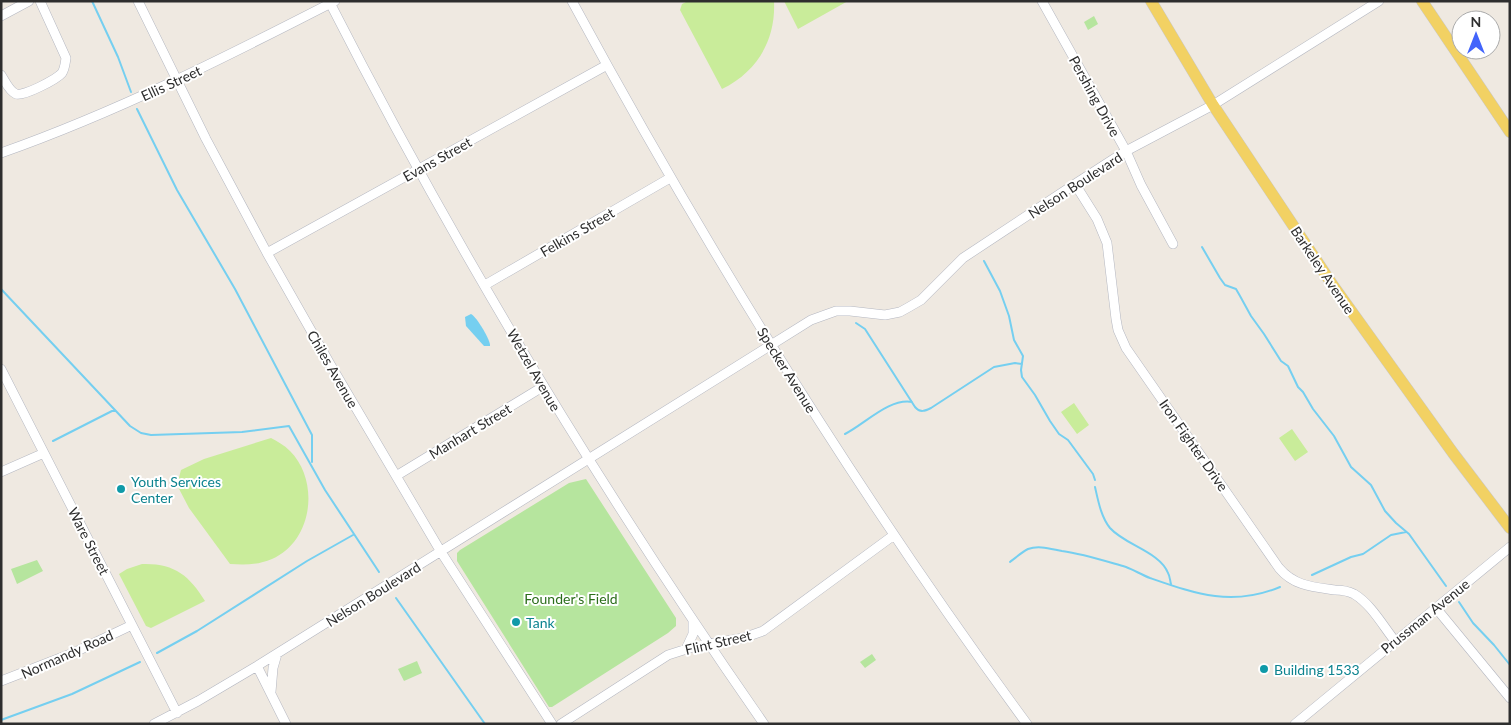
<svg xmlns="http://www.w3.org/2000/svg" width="1511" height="725" viewBox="0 0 1511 725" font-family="Lato,sans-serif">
<rect width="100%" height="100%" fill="#efe9e1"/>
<path fill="#b6e59e" d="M1094 16 1098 24 1088 30 1084 22Z
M586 479 676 618V626L668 633 552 707H549L457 561V553L460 550 569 483Z
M37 560 43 571 17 584 11 569Z
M872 654 876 660 865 668 860 662Z
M417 661 422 673 404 681 398 669Z"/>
<path fill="#c9ec9a" d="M688 1H774C776 40 757 72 722 89L680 10 682 4Z
M784 1H848L798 29Z
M1074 403 1089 425 1077 434 1061 412Z
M1292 429 1308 452 1295 461 1279 438Z
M271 438C277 441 284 445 290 451 320 481 313 541 272 559 258 565 245 565 230 564L189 508 177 485 181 470 204 459Z
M142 564C174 563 189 575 205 601L151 628 146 626 119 574 127 569Z"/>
<path fill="#75cff0" d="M471 314C477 317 491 341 490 346H484L466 326 465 317Z"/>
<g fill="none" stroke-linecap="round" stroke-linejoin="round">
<path stroke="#75cff0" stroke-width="2" d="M92 1 118 57 131 92
M137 109 177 190 235 289 312 435V462
M1202 247 1220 278 1225 285 1236 289 1240 296 1251 316 1264 334 1281 361 1288 366 1298 387 1303 392 1313 409 1334 436 1351 467 1371 485 1385 511 1396 523 1409 534 1446 586
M984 261 1000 291 1009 316 1014 340 1023 356 1021 370 1022 377 1035 395 1050 421 1059 434 1068 440 1093 474 1095 480
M1 289 130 426 141 433 151 435 242 432 289 426 325 490 379 572
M856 323 865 329 915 407C920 413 925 411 931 408L994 367 1015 363 1022 364
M845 434C865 424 889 398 912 402
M53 441 112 411H116
M1095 487C1098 500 1101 517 1110 528 1125 545 1160 552 1168 573 1170 576 1170 581 1171 584
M1010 562C1015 558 1022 552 1028 549 1039 545 1051 549 1062 551 1084 554 1105 561 1126 567 1134 570 1142 575 1150 578 1196 594 1232 607 1280 587
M1312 575 1351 557 1363 554 1391 535 1406 532
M396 598 485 724
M1459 602 1473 623 1494 645 1510 665
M157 653 197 631 307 561 353 535
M1 720 72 694 140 662"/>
<defs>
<path id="minor" d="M138 1 206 139 267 253 330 364 441 552 552 724
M329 1C457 252 603 493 764 724
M572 1C708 252 858 494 1027 724
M1042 1 1126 151 1141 185 1173 244
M1 16 29 1
M1 75C5 81 9 91 16 94 23 97 57 79 62 73 65 68 65 64 66 58L40 1
M1 153C117 112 226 57 335 1
M1075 184 1097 219 1107 243 1116 319 1118 330 1126 348 1279 568C1294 586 1313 587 1335 590 1342 590 1348 591 1354 594 1371 604 1383 626 1395 641
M267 253 607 65
M485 285 670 178
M1 369 177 713
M1 472 44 453
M396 476 544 386
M1436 608 1510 698
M686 649 693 634V621
M257 666 286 724
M1 681 73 653 132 625
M271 692 273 668 277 654
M154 724 198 701 257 666 811 320 836 311H850L885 315 900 312 909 307 921 300 963 258 1075 184 1126 151 1213 105 1379 1
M561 724 668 655 693 647 743 638 763 631 894 535
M1295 724 1510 547"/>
<path id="major" d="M1151 1 1213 105 1334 287 1453 453 1510 528
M1422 1 1510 132"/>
</defs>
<use href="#minor" stroke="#b4b7c1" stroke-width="10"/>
<use href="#major" stroke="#c9c9c9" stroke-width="12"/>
<use href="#minor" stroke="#fff" stroke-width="9"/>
<use href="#major" stroke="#f2d163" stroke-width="11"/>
</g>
<g fill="#0f9aa8" stroke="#fff" stroke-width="2">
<circle cx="121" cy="489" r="5"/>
<circle cx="516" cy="622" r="5"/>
<circle cx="1264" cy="669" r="5"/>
</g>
<g text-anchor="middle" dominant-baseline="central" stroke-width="4" stroke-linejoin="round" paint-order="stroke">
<g font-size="14" fill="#2e2e2e" stroke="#fff">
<text transform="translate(171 83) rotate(-25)">Ellis Street</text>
<text transform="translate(1095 96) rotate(61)">Pershing Drive</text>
<text transform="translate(437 159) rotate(-29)">Evans Street</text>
<text transform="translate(1075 185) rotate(-33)">Nelson Boulevard</text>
<text transform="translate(577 232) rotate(-30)">Felkins Street</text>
<text transform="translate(1323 270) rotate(56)">Barkeley Avenue</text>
<text transform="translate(333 369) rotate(60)">Chiles Avenue</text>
<text transform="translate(534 370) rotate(60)">Wetzel Avenue</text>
<text transform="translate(787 370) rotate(58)">Specker Avenue</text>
<text transform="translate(470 431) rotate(-31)">Manhart Street</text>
<text transform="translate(1194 445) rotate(55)">Iron Fighter Drive</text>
<text transform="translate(89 541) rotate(63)">Ware Street</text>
<text transform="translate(373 594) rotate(-32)">Nelson Boulevard</text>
<text transform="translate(1425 616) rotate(-39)">Prussman Avenue</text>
<text transform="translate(718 642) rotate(-13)">Flint Street</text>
<text transform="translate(67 654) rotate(-24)">Normandy Road</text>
</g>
<g font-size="14" fill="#0d838f" stroke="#fff" text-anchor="start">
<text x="131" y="481">Youth Services<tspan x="131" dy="16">Center</tspan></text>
<text x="526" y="622">Tank</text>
<text x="1274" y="669">Building 1533</text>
</g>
<g font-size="14" fill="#2c6e1b" stroke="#fff">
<text x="571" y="598">Founder's Field</text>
</g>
</g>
<rect width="1511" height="725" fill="none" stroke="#2e2e2e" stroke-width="5"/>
<g transform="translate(1476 35)"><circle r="24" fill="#ffffff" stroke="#ababab"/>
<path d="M0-4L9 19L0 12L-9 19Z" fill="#4264fb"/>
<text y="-8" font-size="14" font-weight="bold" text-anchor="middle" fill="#2e2e2e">N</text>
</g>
</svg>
